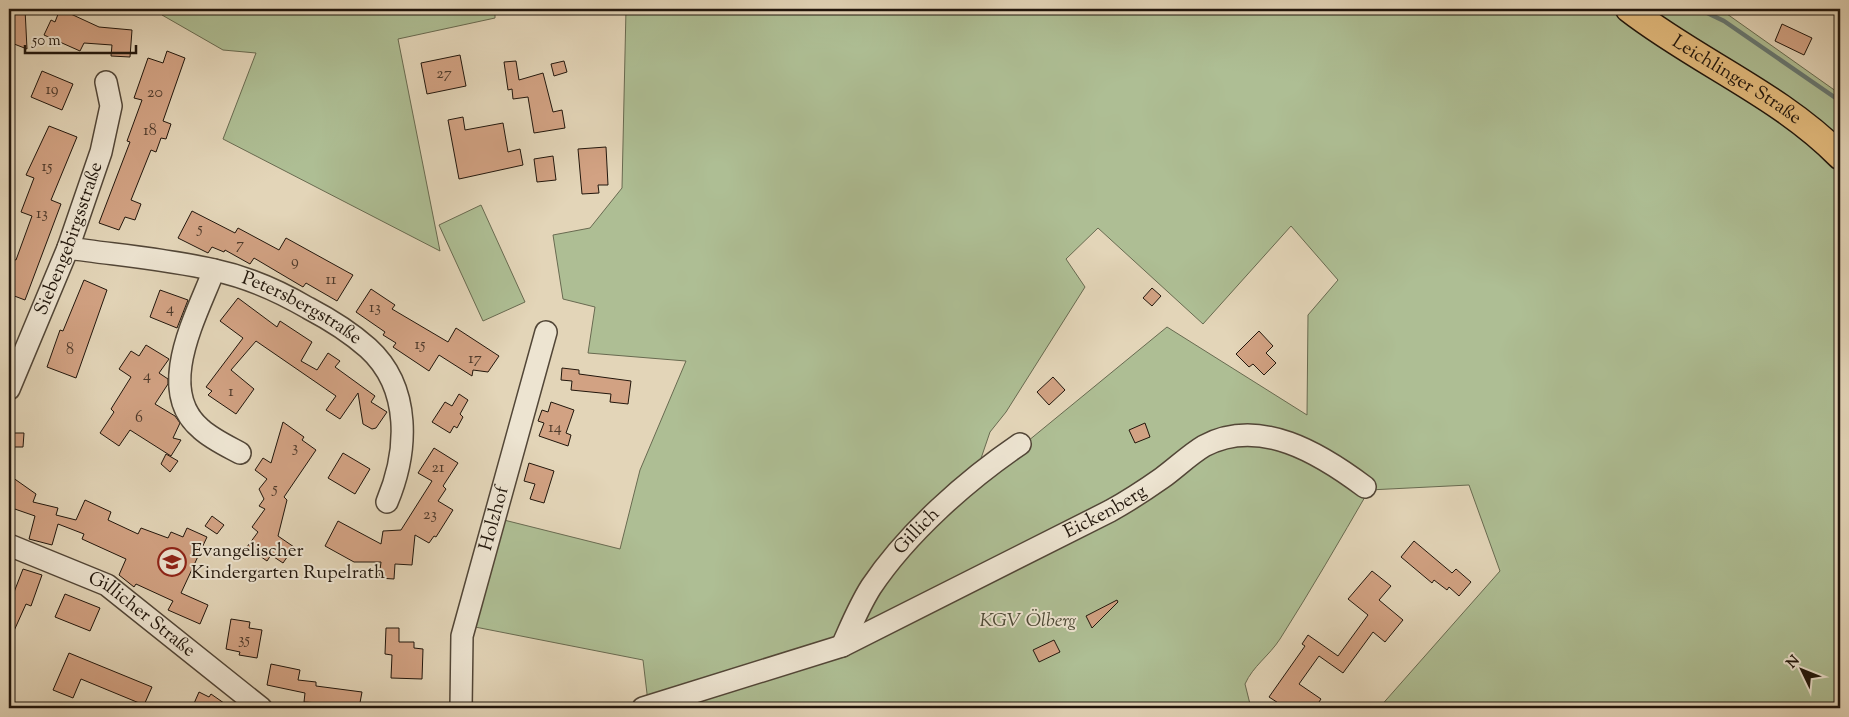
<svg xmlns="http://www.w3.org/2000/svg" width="1849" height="717" viewBox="0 0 1849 717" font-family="'Sorts Mill Goudy',serif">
<rect width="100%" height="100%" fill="#e3d5b8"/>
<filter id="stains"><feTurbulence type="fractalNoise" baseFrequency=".004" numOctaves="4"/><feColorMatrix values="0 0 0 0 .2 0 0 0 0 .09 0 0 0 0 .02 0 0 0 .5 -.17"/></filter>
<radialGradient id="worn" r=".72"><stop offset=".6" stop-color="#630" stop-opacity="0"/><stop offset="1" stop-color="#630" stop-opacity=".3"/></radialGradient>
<path fill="#aebe94" stroke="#686a50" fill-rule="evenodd" d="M164 9H495V18L398 39 440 251 223 139 256 53 223 50 162 15Z
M626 9H1720L1840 94V708H1379L1500 571 1469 485 1369 490C1340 540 1311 590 1280 639 1269 656 1253 666 1245 684L1250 704 1254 708H672L842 636 648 702 643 660 470 626 500 519 620 549 640 470 686 361 588 353 595 307 563 299 553 235 590 228 622 188ZM1291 226 1338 280 1308 315 1307 415 1167 327 1017 450 975 476 990 432 1006 412 1085 287 1066 259 1098 228 1203 324Z
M481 205 525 302 483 321 439 225Z"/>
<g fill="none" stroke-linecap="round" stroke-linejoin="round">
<path stroke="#677771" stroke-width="4.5" d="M1699 9 1724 21 1840 101"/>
</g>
<path fill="#d2a283" stroke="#21160c" d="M9 9H25L27 49 9 42Z
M60 9 99 27 132 30 130 57 111 56 112 45 84 43 80 51 44 35 51 20 55 22Z
M1782 24 1812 38 1804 55 1775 41Z
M167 51 185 58 163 121 171 124 166 139 161 138 156 152 151 150 131 200 141 204 135 220 125 217 119 230 99 223 130 142 127 141 142 100 134 98 148 58 163 63Z
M460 55 466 86 427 94 421 63Z
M516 61 519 80 543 73 553 112 562 110 565 128 534 133 528 97 513 99 512 89 508 90 504 62Z
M564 61 567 72 554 76 551 64Z
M42 71 73 84 62 110 31 97Z
M463 117 465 130 503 123 508 152 520 149 523 165 459 179 448 120Z
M49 126 77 137 51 200 61 204 25 300 9 294V258L16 260 32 216 21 212 34 178 26 175Z
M606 147 608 185H598L599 193 582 194 578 149Z
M553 156 556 180 537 182 534 159Z
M192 211 235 233 238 228 279 250 286 238 353 275 337 301 306 283 303 287 254 258 250 264 225 250 224 252 212 247 208 253 178 238Z
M84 280 107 290 76 378 47 367 60 330 63 331Z
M1152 288 1161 296 1152 306 1143 298Z
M371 289 395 305 392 309 448 342 456 328 499 356 488 372 473 370 472 376 439 355 429 371 393 347 396 343 383 335 385 332 356 312Z
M160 290 188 300 177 328 150 317Z
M238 298 277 327 280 321 312 342 301 361 317 370 328 353 340 361 335 367 375 396 371 402 387 412 376 428 372 429 363 424 358 393 340 419 326 410 336 396 256 341 231 370 254 389 236 414 208 395 212 391 206 387 243 338 220 321Z
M1259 331 1273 346 1266 353 1276 363 1264 375 1253 364 1249 367 1236 354Z
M146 345 169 359 159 373 168 379V384L155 404 175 416 180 423 173 438 181 440 171 456 130 430 119 446 100 433 114 412 111 409 131 377 119 369 131 351 139 356Z
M562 368 579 370V374L631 381 628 404 610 402 611 394 571 390 572 381 561 380Z
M1053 377 1065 390 1049 405 1037 392Z
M459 394 468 400 460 414 463 417 457 428 454 426 450 433 432 422 445 402 452 406Z
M551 402 574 410 566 433 571 435 568 446 539 436 544 423 538 421 542 410 548 412Z
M283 422 304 437 302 440 316 450 284 497 287 500 278 536 294 547 283 563 271 555 267 561 247 547 258 532 252 527 265 509 259 506 264 499 259 489 267 479 255 470 263 458 271 463Z
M1145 423 1150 437 1135 443 1129 430Z
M9 433H24L23 447H9Z
M434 448 458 463 443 486 446 489 438 501 453 510 436 537 434 536 429 543 415 535 412 565 395 564 394 579 379 578 381 562H354L325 546 338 521 381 544 383 531 401 530 432 481 418 473Z
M343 453 370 469 355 494 328 478Z
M166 454 178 461 170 472 161 464Z
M529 463 554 471 544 503 530 499 535 484 524 481Z
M9 475 36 494 33 502 58 508 56 515 76 520 85 500 111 512 108 520 138 534 141 528 168 538 171 532 183 537 187 528 207 537 181 593 208 605 200 624 168 610 173 601 136 584 134 587 119 575 126 559 82 539 84 534 58 524 52 545 29 539 35 516 9 507Z
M212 516 224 525 217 534 205 526Z
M1414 541 1452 573 1456 569 1471 582 1459 596 1449 587 1447 590 1434 580 1432 583 1401 557Z
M23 569 42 575 31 606 26 604 9 642V605Z
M1372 571 1391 586 1379 600 1403 620 1385 642 1373 632 1343 673 1319 656 1299 684 1321 699 1315 708H1286L1269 697 1305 646 1302 644 1308 635 1338 656 1368 615 1348 599Z
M65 594 100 608 90 631 55 617Z
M1117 600 1118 602 1092 628 1086 616Z
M231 619 250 622 249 628 262 630 257 658 239 655 240 652 226 649Z
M386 628H399V642H414V648L423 649 422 679 391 678 392 655 385 654Z
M1054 640 1060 652 1039 662 1033 650Z
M69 653 152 687 144 705 81 679 73 698 53 690Z
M271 664 300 670 298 680 316 682V686L362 692 359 708H320V703L304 702 305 693 267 685Z
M199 692 209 697 211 694 231 708H192Z"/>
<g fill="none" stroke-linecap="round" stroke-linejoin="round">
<defs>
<g id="minor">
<path id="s1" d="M68 248C116 255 167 259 214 270 247 277 279 291 308 308 329 319 350 332 368 348 412 388 408 452 387 502"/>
<path d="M214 270C197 315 154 390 201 429 212 439 227 446 240 453"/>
<path id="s2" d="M9 389 68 248 101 152 111 106 106 82"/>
<path id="s3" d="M9 545 107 585 261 708"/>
<path id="s4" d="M842 646C851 626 859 606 871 587 907 533 967 480 1020 444"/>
<path id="s5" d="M461 708 462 636 546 332"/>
<path id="s6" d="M643 708 842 646 1110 511C1128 501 1145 490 1162 478 1176 468 1189 455 1204 446 1260 416 1321 454 1365 487"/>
</g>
<g id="major">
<path id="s7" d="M1629 9C1696 61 1780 95 1840 156"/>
</g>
</defs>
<use href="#minor" stroke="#524637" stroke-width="24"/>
<use href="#major" stroke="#21160c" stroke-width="29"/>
<use href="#minor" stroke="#ede4d1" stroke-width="21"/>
<use href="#major" stroke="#e2ba7c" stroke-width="26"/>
</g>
<defs>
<symbol id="school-ring" viewBox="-11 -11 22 22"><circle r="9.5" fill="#ede4d1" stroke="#8f2418" stroke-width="1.5"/><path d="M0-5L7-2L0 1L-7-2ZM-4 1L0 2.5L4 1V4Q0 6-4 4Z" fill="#8f2418"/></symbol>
</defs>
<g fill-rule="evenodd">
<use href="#school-ring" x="156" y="546" width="32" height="32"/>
</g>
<g text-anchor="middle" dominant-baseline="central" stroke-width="4" stroke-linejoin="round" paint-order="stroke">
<g font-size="16" fill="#4d392a">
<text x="444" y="74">27</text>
<text x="52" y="90">19</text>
<text x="155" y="93">20</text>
<text x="150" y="131">18</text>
<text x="47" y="167">15</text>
<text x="42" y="214">13</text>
<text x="200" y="229">5</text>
<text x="240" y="245">7</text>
<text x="295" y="262">9</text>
<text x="331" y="280">11</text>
<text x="375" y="308">13</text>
<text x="170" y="309">4</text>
<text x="420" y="345">15</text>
<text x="70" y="350">8</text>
<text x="475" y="359">17</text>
<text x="147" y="376">4</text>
<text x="231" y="392">1</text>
<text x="139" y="418">6</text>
<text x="555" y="428">14</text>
<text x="295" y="448">3</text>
<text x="438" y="468">21</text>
<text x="275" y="489">5</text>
<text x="430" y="515">23</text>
<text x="244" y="640">35</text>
</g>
<g font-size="19" fill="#21160c" stroke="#ede4d1">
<text stroke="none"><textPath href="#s7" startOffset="129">Leichlinger Straße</textPath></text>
<text stroke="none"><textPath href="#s2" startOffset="162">Siebengebirgsstraße</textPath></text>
<text stroke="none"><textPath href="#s1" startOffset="244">Petersbergstraße</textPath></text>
<text stroke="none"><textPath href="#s6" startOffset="504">Eickenberg</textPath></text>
<text stroke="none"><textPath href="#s5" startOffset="194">Holzhof</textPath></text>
<text stroke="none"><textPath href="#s4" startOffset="138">Gillich</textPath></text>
<text stroke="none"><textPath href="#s3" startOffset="151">Gillicher Straße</textPath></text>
</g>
<g font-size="19" fill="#21160c" stroke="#ede4d1" text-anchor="start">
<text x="191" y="551">Evangelischer<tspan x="191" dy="22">Kindergarten Rupelrath</tspan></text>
</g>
<g font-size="19" font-style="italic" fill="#4b4835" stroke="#ede4d1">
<text x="1028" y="621">KGV Ölberg</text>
</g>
</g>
<rect width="1849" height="717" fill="none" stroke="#e3d5b8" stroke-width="30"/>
<rect x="10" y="10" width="1829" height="697" fill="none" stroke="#21160c" stroke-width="2.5"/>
<rect x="15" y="15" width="1819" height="687" fill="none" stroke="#21160c"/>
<g transform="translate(1802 670) rotate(313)" stroke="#ede4d1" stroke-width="4" paint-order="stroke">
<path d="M0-4L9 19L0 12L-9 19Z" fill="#21160c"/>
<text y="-8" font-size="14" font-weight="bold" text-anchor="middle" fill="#21160c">N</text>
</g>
<path d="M25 45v8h111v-8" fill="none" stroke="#21160c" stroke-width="2.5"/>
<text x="32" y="45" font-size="15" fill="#21160c" stroke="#ede4d1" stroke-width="4" paint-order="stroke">50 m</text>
<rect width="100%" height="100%" filter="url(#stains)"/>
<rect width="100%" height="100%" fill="url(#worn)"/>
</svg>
